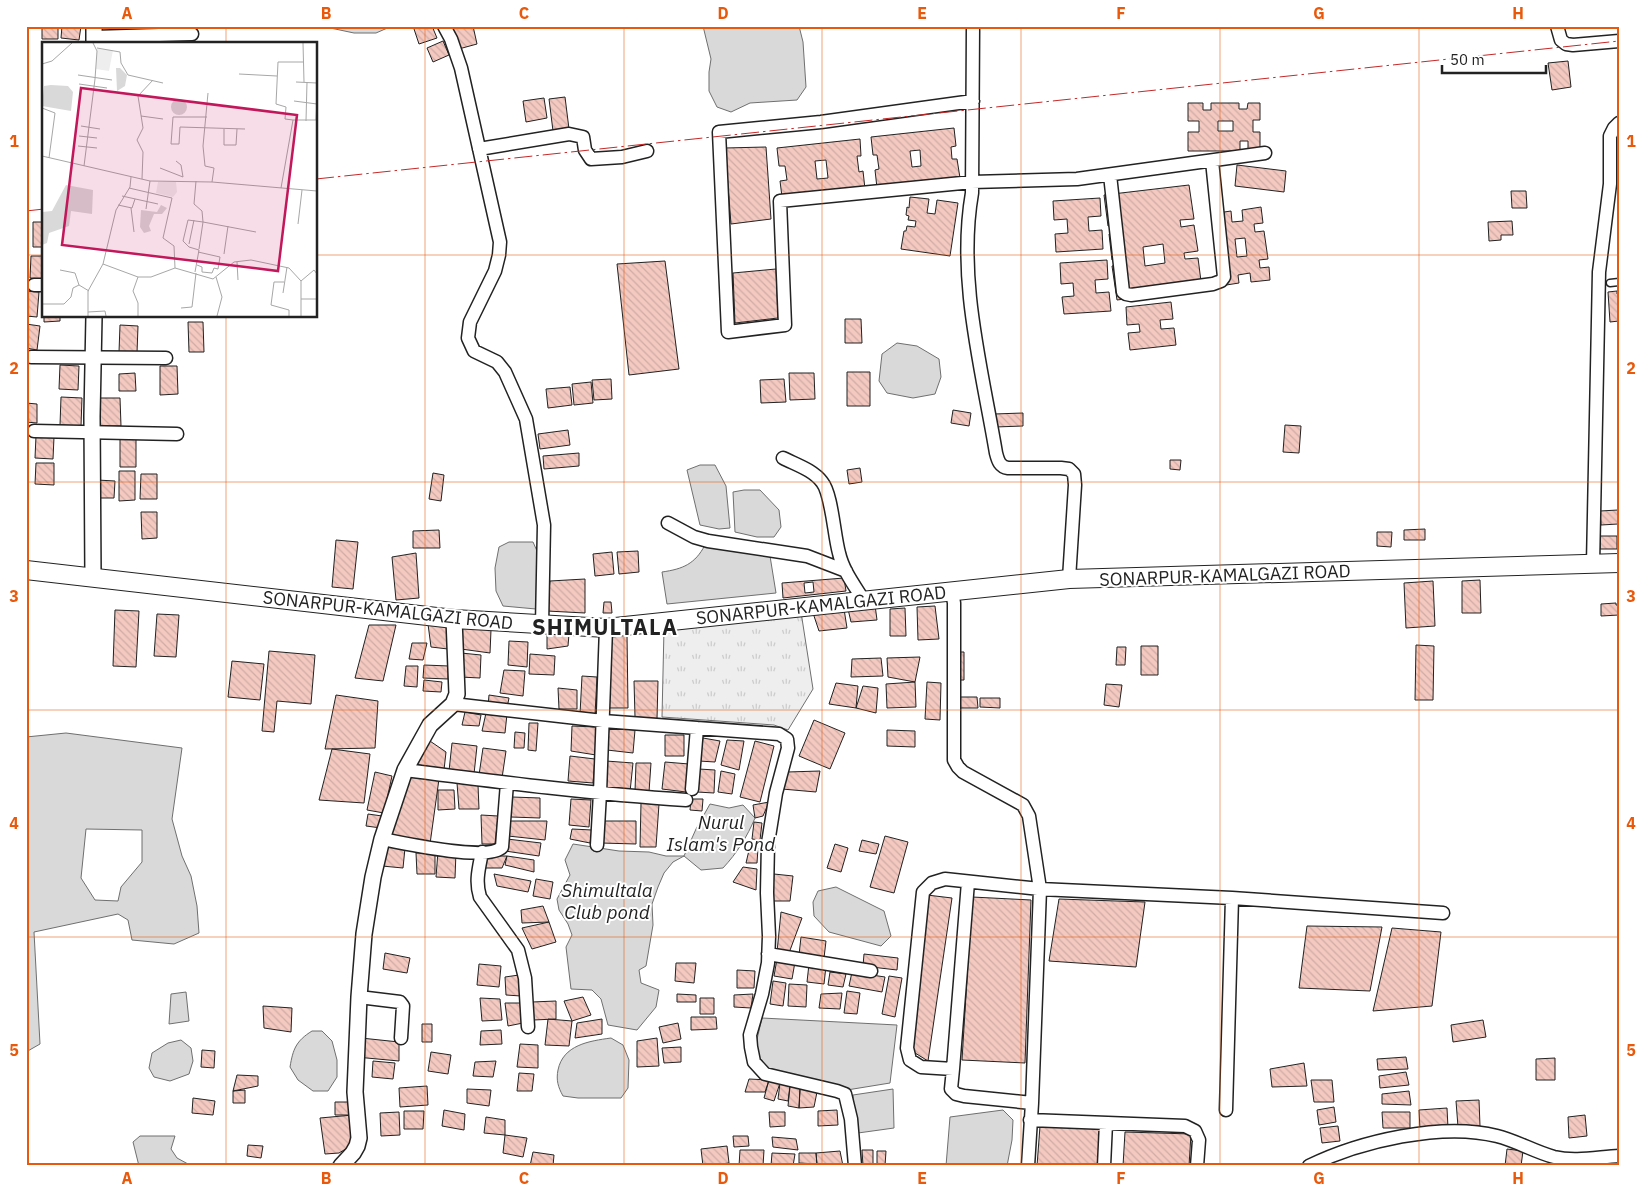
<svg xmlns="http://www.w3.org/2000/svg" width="1645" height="1192" viewBox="0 0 1645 1192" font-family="'IBM Plex Sans',sans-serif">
<defs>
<pattern id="grass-tufts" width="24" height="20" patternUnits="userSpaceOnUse" patternTransform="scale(1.25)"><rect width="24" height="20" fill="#eee"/><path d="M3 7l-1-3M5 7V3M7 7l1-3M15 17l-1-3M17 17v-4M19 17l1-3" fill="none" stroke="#ccc"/></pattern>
<pattern id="building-back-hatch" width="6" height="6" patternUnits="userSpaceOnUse" patternTransform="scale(1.25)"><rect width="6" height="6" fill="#f3c9c0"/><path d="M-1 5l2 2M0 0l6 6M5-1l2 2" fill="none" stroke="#d0aca5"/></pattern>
</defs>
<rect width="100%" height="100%" fill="#fff"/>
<path fill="url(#grass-tufts)" stroke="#6f6f6f" d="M801 612 813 689 788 730 774 725 662 717 664 629Z"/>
<path fill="#d9d9d9" stroke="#6f6f6f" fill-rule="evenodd" d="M321 26H392L376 33H354Z
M703 26H799L803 42 806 87 797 100 750 103 731 112 717 107 709 91V72L711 59Z
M897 343 917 346 939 359 941 377 935 394 913 398 887 393 879 381 882 354Z
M700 465H715L726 486 730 528 719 529 700 525 687 470Z
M744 490H760L779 510 781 527 774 537H757L735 532 733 492Z
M509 542H533L537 551 536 609 503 606 496 591 495 568 499 547Z
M705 545 770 556 776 593 667 604 662 572C683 569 695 564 705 545Z
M66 733 182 748 172 819 182 856 191 876 197 906 199 933 174 944 132 940 128 920 118 914 34 932 40 1044 26 1052V737ZM86 829 142 830V862L121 887 118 901 95 900 81 878Z
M710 804 729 808 743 805 755 818C747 837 737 853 723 868L701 870 684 856 673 862 664 873 658 887 652 904 653 925 646 966 639 970 641 983 659 990 656 1007 637 1030 608 1025 601 999 592 990 571 989 566 947 572 935 568 924 559 910 557 899 570 875 565 860 573 844 619 851 649 852 666 856H684L696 829Z
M836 887 884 911 891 936 881 946 829 932 814 916 813 902 818 891Z
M186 992 189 1021 169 1024 171 994Z
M762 1018 897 1025 890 1083 847 1090 760 1069 754 1052Z
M312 1031H322L332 1041 337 1060V1077L328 1091H313L298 1080 290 1067C293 1049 296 1041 312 1031Z
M611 1038 623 1045 629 1060 628 1088 621 1098H578L563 1096C558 1087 556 1080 558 1070 563 1045 589 1041 611 1038Z
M181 1040 191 1048 193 1061 189 1074 170 1081 154 1077 149 1068 152 1053 168 1043Z
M893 1089 894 1128 858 1133 853 1111V1095Z
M1003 1110 1013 1120 1012 1140 1007 1166H946L950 1117Z
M140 1136H175L171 1149 177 1158 188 1164 189 1166H139L133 1142Z"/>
<path fill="url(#building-back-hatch)" stroke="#222" fill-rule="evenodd" d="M42 26H58V39H42Z
M62 26H81L79 40 61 38Z
M413 26H432L437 38 419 44Z
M450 26H473L477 44 455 50Z
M443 41 449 55 433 62 427 48Z
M1568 61 1571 87 1552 90 1548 63Z
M565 97 569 129 553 131 549 99Z
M544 98 547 118 526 122 523 101Z
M1188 103H1203V110H1211V103H1239V109H1247L1248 103H1260V120H1253V132H1260V151L1248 150V141H1240V151H1188V132H1199V121H1188ZM1218 121H1233V131H1218Z
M954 128 956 146 951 147 952 159H957L960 178 877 188 875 170 879 169 877 155H873L871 137ZM920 150 921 166 912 167 910 151Z
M860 139 861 156H857L859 172 863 171 865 189 782 197 780 181 787 180 785 166H779L777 148ZM826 160 828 178 817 179 815 161Z
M766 147 771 219 731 224 725 148Z
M1237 165 1286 171 1284 192 1235 186Z
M1189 185 1194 219 1180 220 1181 227 1194 225 1198 251 1184 253 1185 259 1198 258 1202 289 1117 300 1112 266 1125 264V258L1112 260 1109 234 1121 232 1120 225 1108 226 1104 195ZM1163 244 1165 263 1145 266 1143 247Z
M1511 191H1526L1527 208H1512Z
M910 197 929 199 927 213 935 214 937 200 958 203 950 256 901 249 904 231H906L907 226 915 227 916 221 908 220 909 216 906 215 907 207 909 208Z
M1100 198 1101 216 1088 217 1089 231 1102 230 1103 249 1056 252 1055 234 1068 233 1067 219 1054 220 1053 201Z
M1261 207 1263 223 1254 224 1255 232 1264 231 1268 259 1259 260 1260 268 1269 267 1270 280 1251 282 1250 273 1238 275 1239 283 1220 286 1213 222H1212L1211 214 1231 211 1232 222 1243 221 1242 210ZM1245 238 1247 256 1237 257 1235 239Z
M1512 221 1513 235H1501V240L1489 241 1488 222Z
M33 222H44V247H33Z
M31 256H44V279L30 278Z
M1107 260 1108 279 1095 280 1096 293 1109 292 1111 311 1064 314 1062 297 1074 296 1073 283 1061 284 1060 263Z
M665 261 679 369 629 375 617 264Z
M776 269 778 318 735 323 733 273Z
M26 291 39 292 37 317 26 316Z
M1617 291V294H1619V321L1610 322 1608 292Z
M1171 302 1173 319 1160 320 1161 329 1174 328 1176 345 1130 350 1128 333 1140 332 1139 324 1127 325 1126 307Z
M44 316H60V321L44 322Z
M845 319H861L862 343H845Z
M188 322H203L204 352H189Z
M26 324 40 326 37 350 26 348Z
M120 325 138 326 137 353 119 352Z
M60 365 79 366 78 390 59 389Z
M160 366H177L178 394 160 395Z
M847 372H870V406H847Z
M135 373 136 391H119V374Z
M789 373H814L815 399 790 400Z
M611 379 612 399 594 400 592 380Z
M784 379 786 402 761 403 760 380Z
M591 382 593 403 574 405 572 384Z
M570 387 572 405 548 408 546 389Z
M61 397 82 398 81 426 60 425Z
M97 398H120L121 426H97Z
M26 403 37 404V423L26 422Z
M953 410 971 413 969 426 951 423Z
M1023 413V426L995 427 994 414Z
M1285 425 1301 426 1299 453 1283 452Z
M568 430 570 445 540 449 538 434Z
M36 436 54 437 53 459 35 458Z
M120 438H136V467H120Z
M579 453V466L544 469 543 456Z
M1170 460H1181L1180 470 1170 469Z
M36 463H54V485L35 484Z
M860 468 862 482 849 484 847 470Z
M119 471H135V500L119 501Z
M433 473 444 475 441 501 429 499Z
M141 474H157V499H140Z
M97 480 115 481 114 498H96Z
M1618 510V524L1601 525 1600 511Z
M141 512H157V538L142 539Z
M1425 529V540H1404V530Z
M439 530 440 548H413V531Z
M1377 532H1392L1391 547 1377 546Z
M1600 536H1617V549H1600Z
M336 540 358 542 353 589 332 587Z
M638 551 639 572 619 574 617 552Z
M612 552 614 574 595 576 593 554Z
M416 553 419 598 396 600 392 557Z
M844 578 846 591 783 598 782 583Z
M585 579V613L547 611 550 581Z
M1480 580 1481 613H1462V581Z
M1433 581 1435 626 1406 628 1404 583Z
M813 582 814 592 805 593 804 583Z
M604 602H611L612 613H603Z
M1616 603V605H1619V615L1601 616V604Z
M875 605 877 620 851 622 848 609Z
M935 606 939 639 918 640 917 607Z
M905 608 906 636H890V609Z
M844 609 847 628 819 631 813 613Z
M115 610 139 611 136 667 113 666Z
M157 614 179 615 176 657 154 656Z
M428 624 447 626 448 649 431 647Z
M369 625H396L383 681 355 678Z
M460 627 491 630 490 653 461 649Z
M547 633 569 634 568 646 547 649Z
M612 634H627L628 708H609Z
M509 641 528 642 527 667 508 665Z
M412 643H427L423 660 409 659Z
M1416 645 1434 646 1433 700H1415Z
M1141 646H1158V675H1141Z
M1117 647H1126L1125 665H1116Z
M269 651 315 655 311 704 277 701 274 732 262 731Z
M955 652H964V680H956Z
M461 653 481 655 480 678 460 677Z
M530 654 555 656 554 675 529 674Z
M920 657 915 682 888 677 887 658Z
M881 658 883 676 851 677 852 659Z
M232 661 264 664 260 700 228 697Z
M424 665 449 666 448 679 423 678Z
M406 666H418L417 687 404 686Z
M504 670 525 671 523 696 500 693Z
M582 676 597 677 595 715 580 714Z
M424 680 442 682 441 692 423 691Z
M634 681H658L657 719 635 717Z
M915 682 916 707 887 708 886 684Z
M927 682 941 683 940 720 925 719Z
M836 683 858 686 856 708 829 704Z
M1106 684 1122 685 1119 707 1104 705Z
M863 686 878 688 876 713 856 708Z
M558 688 577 690V709H559Z
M336 695 378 701 375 748 325 749Z
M489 695 509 698 507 708 488 706Z
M957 697H977L978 708H958Z
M980 698H1000V708L980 707Z
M465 712 481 715 479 726 462 725Z
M486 713 507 714 505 733 482 731Z
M814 720 845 733 830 769 799 756Z
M529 723H538L536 751 528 750Z
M572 726 596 727V755L571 751Z
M609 728 635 730 633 753 607 750Z
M887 730 915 731V747L887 746Z
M515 732 525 733 524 748H514Z
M665 735H684V756H665Z
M703 738 720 741 715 762 699 761Z
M427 739 446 752 444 770 415 764Z
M727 740 744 741 739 770 721 765Z
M755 741 774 746 760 802 740 797Z
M452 743 477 746 474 774 449 771Z
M483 748 506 751 502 778 479 775Z
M332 749 370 754 364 803 319 800Z
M570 756 595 759 593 783 568 781Z
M606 761 633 763 630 792 604 791Z
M665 762 689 764 686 792 662 789Z
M636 763H651L649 792 635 791Z
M699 769 715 770 714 793 697 792Z
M721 771 735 774 732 794 718 792Z
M820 771 816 792 782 789 787 772Z
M375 772 392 776 384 813 367 810Z
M409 776 439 779 430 844 389 834Z
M457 783 478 785 479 809H459Z
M438 790H454L455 809 438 810Z
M512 797 540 798V818L511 817Z
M571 799 591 800 589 827 569 825Z
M691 799H703L702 811 690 810Z
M769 802 763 816 755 818 753 805Z
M641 803 659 804 656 847H640Z
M368 814 382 816 381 828 366 826Z
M481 815 498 816 495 844H482Z
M509 821H547L545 840 508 836Z
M605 821H636V844L601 843Z
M754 822 762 823 760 840 752 839Z
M572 829 592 830 590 843 570 839Z
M885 836 908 842 894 893 870 887Z
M507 839 541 843 539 856 505 851Z
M862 840 879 844 876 854 859 851Z
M835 844 848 848 841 872 827 868Z
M384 846 405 848 403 868 382 866Z
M750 846 758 848 757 863H746Z
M438 851 456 852 455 878 436 877Z
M435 852V874H417L416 853Z
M485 856H507L502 868H483Z
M507 856 534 860V872L505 865Z
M743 867 757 869 756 890 733 882Z
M494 874 531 881 528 892 497 886Z
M774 874 793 876 790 901H772Z
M536 879 553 882 550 899 533 896Z
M927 895 952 898 928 1061 907 1048Z
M972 897 1031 900 1025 1063 962 1060Z
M1059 899 1145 902 1136 967 1049 961Z
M543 906 549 922 522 923 521 910Z
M781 912 802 918 789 953 777 952Z
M549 922 556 942 532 949 522 928Z
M1307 926 1382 927 1370 991 1299 988Z
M1392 928 1441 932 1432 1006 1373 1011Z
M801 937 826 941 824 958 799 955Z
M385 953 410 958 407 973 383 969Z
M864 954 898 958 897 970 863 966Z
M777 959 795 962 792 979 774 976Z
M676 963H696L694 983 675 981Z
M479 964 501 966 499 987 477 985Z
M809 964 826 966 824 984 807 982Z
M737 970 755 971 754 988H737Z
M830 972 846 974 843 987 828 985Z
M852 972 885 977 882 992 849 986Z
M519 975 521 996 506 995 505 977Z
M889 976 902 978 895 1017 882 1014Z
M773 981 786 983 783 1006 770 1004Z
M789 984 807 985 806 1007 788 1006Z
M847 991 860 993 857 1014 844 1013Z
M842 993 840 1009 819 1008 821 994Z
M677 994 696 995V1002H677Z
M753 994 751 1008 734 1007V995Z
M583 997 591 1015 572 1021 564 1001Z
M480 998 500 999 502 1020 482 1021Z
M700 998H714V1014H700Z
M556 1001V1019L533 1020 532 1002Z
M505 1003H520L523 1023 508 1026Z
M263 1006 292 1008 291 1032 264 1028Z
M691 1017H716L717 1029 691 1030Z
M548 1019 572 1021 569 1046 545 1045Z
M602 1019V1034L575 1038 577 1023Z
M1483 1020 1486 1037 1453 1042 1451 1025Z
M678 1023 681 1039 663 1043 659 1027Z
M422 1024H432V1042H422Z
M501 1030 502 1044 480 1045 481 1031Z
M361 1038 399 1042V1061L356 1057Z
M657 1038 659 1066 637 1067V1041Z
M520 1044 538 1045V1068L517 1067Z
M681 1047V1062L664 1063 662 1048Z
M202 1050 215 1051 214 1068 201 1067Z
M431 1052 451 1055 448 1074 428 1071Z
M1406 1057 1408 1069 1378 1070 1377 1059Z
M1555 1058V1080H1536V1059Z
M373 1061 395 1063 393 1079 372 1077Z
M496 1061 493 1077 473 1076 475 1062Z
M1304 1063 1307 1086 1272 1087 1270 1069Z
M1406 1072 1409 1085 1380 1088 1379 1076Z
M519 1073 534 1074 532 1091H517Z
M237 1075 258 1076V1086L233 1091Z
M749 1079 769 1080 765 1092H745Z
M769 1080 780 1083 774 1101 764 1098Z
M1311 1080H1332L1334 1102H1314Z
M780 1083 790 1086 788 1101 778 1099Z
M427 1086 428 1105 400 1107 399 1088Z
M790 1086 800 1089 799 1108 788 1106Z
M467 1089 491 1090 489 1106 467 1103Z
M800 1089 817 1092 814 1107 799 1108Z
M245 1090V1103H233V1091Z
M1409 1091 1411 1105 1382 1104V1094Z
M193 1098 215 1101 213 1115 192 1113Z
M1479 1100 1480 1126 1458 1127 1456 1101Z
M335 1102H353V1115H335Z
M1334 1107 1336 1122 1319 1125 1317 1110Z
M1447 1108 1448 1128 1420 1130 1419 1110Z
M444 1110 465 1114 464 1130 442 1126Z
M837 1110 838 1125 818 1126V1111Z
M404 1111H424L423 1129H404Z
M399 1112 400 1135 381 1136 380 1113Z
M769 1112H785V1126L770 1127Z
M1382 1112H1410V1128H1383Z
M353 1115 359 1141 339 1153 325 1154 320 1118Z
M1585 1115 1587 1136 1569 1138 1568 1117Z
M486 1117 505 1120V1135L484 1133Z
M1040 1126 1101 1129 1097 1166H1037Z
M1338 1126 1340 1141 1322 1143 1320 1128Z
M1125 1132 1191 1134 1189 1166H1123Z
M505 1135 527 1138 523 1157 503 1153Z
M733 1136H748L749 1146 734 1147Z
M772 1137 796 1139 798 1150 773 1147Z
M248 1145 263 1146 261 1158 247 1156Z
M727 1146 729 1163 703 1166 701 1149Z
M1507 1149 1523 1151 1521 1166H1505Z
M740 1150H764L763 1166H739Z
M862 1150H873V1166H863Z
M840 1151 843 1166H817L816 1153Z
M877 1151H886L885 1166H877Z
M533 1152 554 1155 553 1166H530Z
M772 1153 795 1154 793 1166H771Z
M799 1153H816L817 1164 799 1163Z"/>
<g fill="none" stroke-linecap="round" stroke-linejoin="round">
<defs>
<path id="service" d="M1610 283 1619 282"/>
<path id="minor" d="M444 26 451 39 461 68 500 242 499 255 495 271 470 322 468 338 474 351 497 362 505 372 526 419 544 525 542 625
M973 26 972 193C957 279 982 369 996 453 998 461 1000 467 1008 468H1061L1069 469 1074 474 1075 485 1069 579
M1557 26 1561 40 1566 44 1573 45 1619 41
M94 37 192 34
M973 101 821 122 719 132 728 332 785 325 780 201 972 182 1077 179 1265 153
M479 149 569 134 583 137 585 150 591 159 622 157 647 151
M1110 175 1123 292 1126 294 1131 295 1213 284 1221 281 1224 277 1212 161
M34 285H44
M31 357 166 358
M34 431 177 434
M783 458C797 465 813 470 822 482 832 494 834 536 839 553 843 571 855 586 864 601
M668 523 694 537 708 541 807 556 846 571
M1593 564 1599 272 1610 184V136L1614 128 1619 123
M952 592 954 603V760L958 767 963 772 1023 805 1029 816 1040 889 945 879 932 883 923 892 907 1048 910 1060 921 1067 953 1069 951 1089 956 1094 964 1096 1032 1103 1028 1166
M453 704 603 721 779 734 787 739 788 748 776 793 768 843 767 893 769 936 768 963 762 994 750 1035 751 1047 754 1062 765 1074 837 1091 845 1094 851 1119 855 1166
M405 770C499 782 592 794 686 800
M692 789 697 728
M382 839C402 843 489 862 502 847L507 783
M597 845 600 793 606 628
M482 852C479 868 475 881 480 897L518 950 525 978 528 1027
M768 954 871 971
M359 997 400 1002 403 1006 401 1038
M953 1069 968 882
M1032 1103 1040 889 1232 898 1443 913
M1226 1110 1232 898
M1030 1120 1185 1126 1195 1131 1199 1140 1197 1166
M1104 1166 1106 1123
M1309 1166C1360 1141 1442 1122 1497 1136 1517 1141 1535 1152 1554 1157 1575 1162 1598 1157 1619 1156"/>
<path id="tertiary" d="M94 44V26
M93 578 92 416 94 316
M341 1166 353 1153 357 1146 359 1138 355 1092 359 997 364 934 373 877 382 839 405 770 430 725 453 704 457 694 454 619"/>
<path id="secondary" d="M26 570 454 619 606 628 1069 579 1619 563"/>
</defs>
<use href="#service" stroke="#222" stroke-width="9"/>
<use href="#minor" stroke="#222" stroke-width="15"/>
<use href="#tertiary" stroke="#222" stroke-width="18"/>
<use href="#secondary" stroke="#222" stroke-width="20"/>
<use href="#service" stroke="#fff" stroke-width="6"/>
<use href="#minor" stroke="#fff" stroke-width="12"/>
<use href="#tertiary" stroke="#fff" stroke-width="15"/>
<use href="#secondary" stroke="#fff" stroke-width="18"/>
<path stroke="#c62828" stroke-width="1" stroke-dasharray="18 4 2.5 4" stroke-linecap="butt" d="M316 179 1619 41
M26 211 44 209"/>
</g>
<path fill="none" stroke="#e8590c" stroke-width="1" stroke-opacity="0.55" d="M226 26V44M425 26V1166M624 26V1166M822 26V1166M1021 26V1166M1220 26V1166M1419 26V1166M26 255H44M316 255H1619M226 316V1166M26 482H1619M26 710H1619M26 937H1619"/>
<g text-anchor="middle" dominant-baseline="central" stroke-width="4" stroke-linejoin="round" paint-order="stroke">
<g font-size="18" fill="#222" stroke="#fff">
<text transform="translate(1225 575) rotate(-2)">SONARPUR-KAMALGAZI ROAD</text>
<text transform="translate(821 605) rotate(-6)">SONARPUR-KAMALGAZI ROAD</text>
<text transform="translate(388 610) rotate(6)">SONARPUR-KAMALGAZI ROAD</text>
</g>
<g font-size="19" font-style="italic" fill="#222" stroke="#fff">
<text x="721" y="822">Nurul<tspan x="721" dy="22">Islam's Pond</tspan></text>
<text x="607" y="890">Shimultala<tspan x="607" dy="22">Club pond</tspan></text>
</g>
<g font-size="22" font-weight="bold" letter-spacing="1" fill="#222" stroke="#fff">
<text x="605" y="626">SHIMULTALA</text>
</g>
</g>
<g transform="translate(42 42)">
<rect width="275" height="275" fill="#fff"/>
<path d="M55 7 71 8 67 29 54 27ZM116 140H134L135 150 131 155 114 151Z" fill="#eee"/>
<path d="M74 26H78L85 33 83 44 75 49ZM9 43 26 44 31 50 29 69 0 64 2 44ZM129 65a8 8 0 1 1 16 0a8 8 0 1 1-16 0ZM24 143 51 148 50 172 29 169 27 184 7 191 5 201 0 203V170L10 169ZM119 163 125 166 120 172H112L107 184 109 189 102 191 98 185 99 168 115 170Z" fill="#d9d9d9"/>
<path fill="none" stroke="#a7a7a7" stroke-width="1" d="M261 1 262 40M55 6 78 10 79 21 86 33 121 41M0 22 10 19 30 1M197 32 235 34M36 33 70 38M254 40 275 41M37 42 65 46M166 51 161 104 163 124 172 126 170 140M252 59 275 62M0 66 13 71 7 116M99 74 121 77M165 75H131L129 102H137L138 85 203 87M251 78 243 77 244 65 234 62 236 20H262M274 78 275 57M264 79 265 40M39 84 58 87M182 87V103H194L195 87M37 94 55 96M36 104 55 106M0 114 108 139 170 140 275 149M134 119 139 123 141 135M42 124 53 37 55 9 51 1M118 126 141 135M100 137 101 110 95 98 101 86 96 54 111 38M87 146 130 156 121 196 132 204 133 226M239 146 251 78H275M80 154 116 162M76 163 90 166 93 157M89 166 92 190M104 167 108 139M256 182 260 148M147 202 152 178M157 207 161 180 214 190M182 212 186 184M195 220 196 238M61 222 96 235H109L133 226 171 237 192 220 209 218 247 226 259 239 272 228 275 232M155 223 160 225V230L170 231 172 226 176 227 178 215 156 210M18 228 33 231 37 243 47 249M153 230 157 208 147 205 141 199 146 178 161 180 160 169 152 162 154 139M174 235 180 255 175 274M242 240H232L229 263 247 268V274M241 251 245 225M259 257H275M0 262H22L29 255 31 246 37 243M139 266 150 265 154 231M46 270 63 269 64 274M46 274V249L61 222 74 168 88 145 89 135M96 274V261L91 249 96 235M259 274V239"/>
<path fill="#c2185b" fill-opacity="0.15" stroke="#c2185b" stroke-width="2.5" d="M39 46 255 73 236 229 20 203Z"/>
<rect width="275" height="275" fill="none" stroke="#222" stroke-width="2.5"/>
</g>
<rect width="1645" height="1192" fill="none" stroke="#ffffff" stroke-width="55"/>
<path d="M1442 65v8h104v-8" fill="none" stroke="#222222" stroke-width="2.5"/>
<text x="1450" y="65" font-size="15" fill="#222222" stroke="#ffffff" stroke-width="4" paint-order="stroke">50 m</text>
<rect x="28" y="28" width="1590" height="1136" fill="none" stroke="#e8590c" stroke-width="2"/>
<g font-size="16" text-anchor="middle" font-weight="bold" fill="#e8590c">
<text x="127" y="19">A</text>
<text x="326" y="19">B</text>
<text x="524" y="19">C</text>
<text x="723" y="19">D</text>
<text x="922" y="19">E</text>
<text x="1121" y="19">F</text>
<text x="1319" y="19">G</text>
<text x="1518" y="19">H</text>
<text x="14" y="147">1</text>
<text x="1631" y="147">1</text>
<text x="14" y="374">2</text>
<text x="1631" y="374">2</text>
<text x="14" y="602">3</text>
<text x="1631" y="602">3</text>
<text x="14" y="829">4</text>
<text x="1631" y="829">4</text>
<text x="14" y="1056">5</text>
<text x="1631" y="1056">5</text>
<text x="127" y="1184">A</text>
<text x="326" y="1184">B</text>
<text x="524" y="1184">C</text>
<text x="723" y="1184">D</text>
<text x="922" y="1184">E</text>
<text x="1121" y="1184">F</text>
<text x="1319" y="1184">G</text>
<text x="1518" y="1184">H</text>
</g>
</svg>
